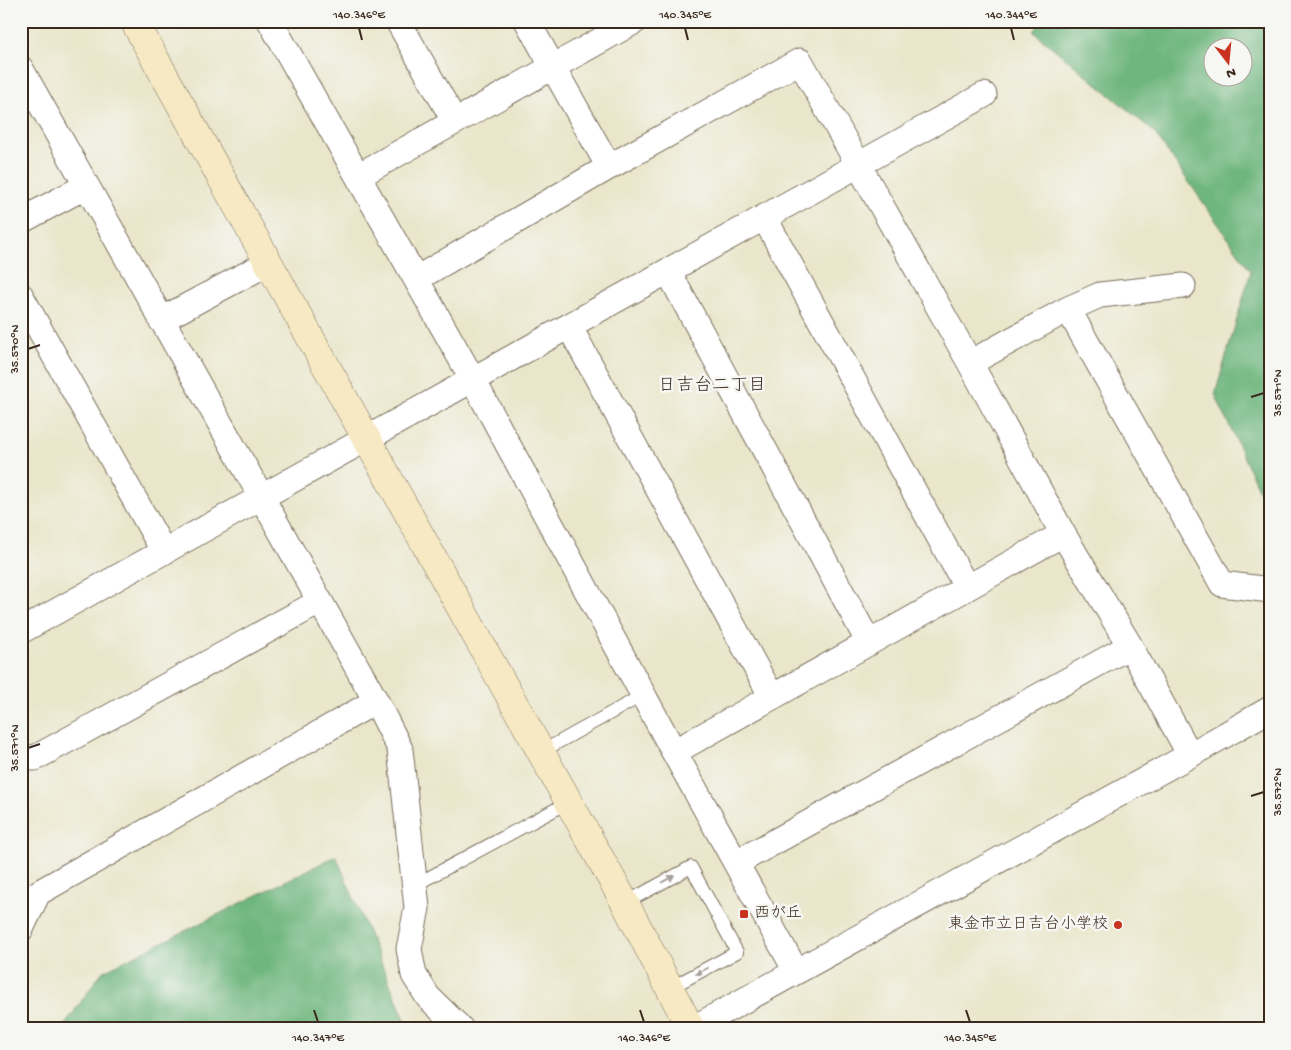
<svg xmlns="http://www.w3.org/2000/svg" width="1291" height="1050" viewBox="0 0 1291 1050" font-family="'Gochi Hand','Klee One',sans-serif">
<rect width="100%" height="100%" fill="#f6f6f2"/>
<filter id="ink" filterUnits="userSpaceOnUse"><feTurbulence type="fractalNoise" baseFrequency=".02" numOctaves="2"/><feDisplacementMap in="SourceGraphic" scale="10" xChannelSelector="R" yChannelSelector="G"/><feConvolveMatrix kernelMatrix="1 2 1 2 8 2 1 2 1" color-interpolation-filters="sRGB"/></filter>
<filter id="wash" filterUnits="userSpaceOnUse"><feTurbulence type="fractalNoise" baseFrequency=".0096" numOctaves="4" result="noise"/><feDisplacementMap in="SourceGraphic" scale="20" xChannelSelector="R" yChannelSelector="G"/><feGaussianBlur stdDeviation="1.12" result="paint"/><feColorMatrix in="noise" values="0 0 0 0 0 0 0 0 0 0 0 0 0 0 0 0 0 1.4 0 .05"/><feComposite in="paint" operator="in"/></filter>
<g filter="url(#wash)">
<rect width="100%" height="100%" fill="#eae6cb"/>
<path fill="#6eb67e" stroke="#54704e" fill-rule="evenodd" d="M1041 21H1270V515L1215 394 1251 271 1153 131 1034 32ZM1214 48H1244V78H1214Z
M336 856 409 1029H62L102 972Z"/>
</g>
<g filter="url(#ink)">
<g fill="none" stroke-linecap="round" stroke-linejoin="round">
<defs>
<path id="lane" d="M541 752 643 695
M415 885 569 802
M625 903 691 867 737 952 670 988"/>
<path id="street" d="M270 21 473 380 674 752 796 971
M398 21 455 122
M527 21 609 167
M21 69 376 701 400 749 417 908 409 949 414 975 428 997 461 1029
M358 176 635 21
M764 217 967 588
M21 221 86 186
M668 271 869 643
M416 279 609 167 800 61 970 363 1063 534 1130 646 1190 755
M21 296 164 552
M1068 309 1222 584 1270 590
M161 320 268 263
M569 326 772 697
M970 363 1068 309 1100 295 1183 286
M21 631 984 95
M674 752 1063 534
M21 757 35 758 319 602
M736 863 1130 646
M21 929 38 893 376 701
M692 1029 1190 755 1270 709"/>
<path id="secondary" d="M134 21 625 903 691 1029"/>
</defs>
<use href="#lane" stroke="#786c5b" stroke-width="14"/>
<use href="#street" stroke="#786c5b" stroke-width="27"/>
<use href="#secondary" stroke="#786c5b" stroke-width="29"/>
<use href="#lane" stroke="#fff" stroke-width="12"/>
<use href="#street" stroke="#fff" stroke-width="25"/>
<use href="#secondary" stroke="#f6e9c3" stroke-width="28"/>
</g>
<defs><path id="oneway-solid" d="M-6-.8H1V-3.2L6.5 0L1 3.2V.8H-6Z" transform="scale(1.25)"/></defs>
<g fill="#a79f9a">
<use href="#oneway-solid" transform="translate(668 879) rotate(-29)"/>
<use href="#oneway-solid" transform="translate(702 971) rotate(152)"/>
</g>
</g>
<path fill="none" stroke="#3b2a1e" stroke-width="2" d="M359 28 362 40M685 28 688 40M1011 28 1014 40M28 349 40 345M1251 397 1264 393M28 748 40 744M1251 796 1264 792M314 1010 318 1022M640 1010 644 1022M966 1010 970 1022"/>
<g fill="#c8321e" stroke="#f6f6f2" stroke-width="2">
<rect x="739" y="909" width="10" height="10" rx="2.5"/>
<circle cx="1118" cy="925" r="5"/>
</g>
<g text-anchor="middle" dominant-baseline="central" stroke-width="5" stroke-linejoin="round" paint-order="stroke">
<g font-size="16" fill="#3b2a1e" stroke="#f6f6f2" text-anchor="start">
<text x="754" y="914">西が丘</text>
<text x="1108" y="925" text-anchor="end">東金市立日吉台小学校</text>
</g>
<g font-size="18" fill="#3b2a1e" stroke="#f6f6f2">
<text x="712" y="386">日吉台二丁目</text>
</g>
</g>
<rect width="1291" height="1050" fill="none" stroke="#f6f6f2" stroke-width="55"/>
<g transform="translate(1228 62) rotate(164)"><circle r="24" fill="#f6f6f2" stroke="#aba49d"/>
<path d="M0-4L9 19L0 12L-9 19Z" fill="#c8321e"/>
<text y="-8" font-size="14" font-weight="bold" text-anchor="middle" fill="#3b2a1e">N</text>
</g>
<rect x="28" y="28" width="1236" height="994" fill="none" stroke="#3b2a1e" stroke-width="2"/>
<g font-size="12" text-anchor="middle" fill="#3b2a1e">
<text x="359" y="18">140.346°E</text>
<text x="685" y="18">140.345°E</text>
<text x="1011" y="18">140.344°E</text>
<text transform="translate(14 349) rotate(-90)" y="4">35.570°N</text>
<text transform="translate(1277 393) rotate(-90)" y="4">35.571°N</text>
<text transform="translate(14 748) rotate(-90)" y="4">35.571°N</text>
<text transform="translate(1277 792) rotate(-90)" y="4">35.572°N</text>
<text x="318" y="1041">140.347°E</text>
<text x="644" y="1041">140.346°E</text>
<text x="970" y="1041">140.345°E</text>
</g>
</svg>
